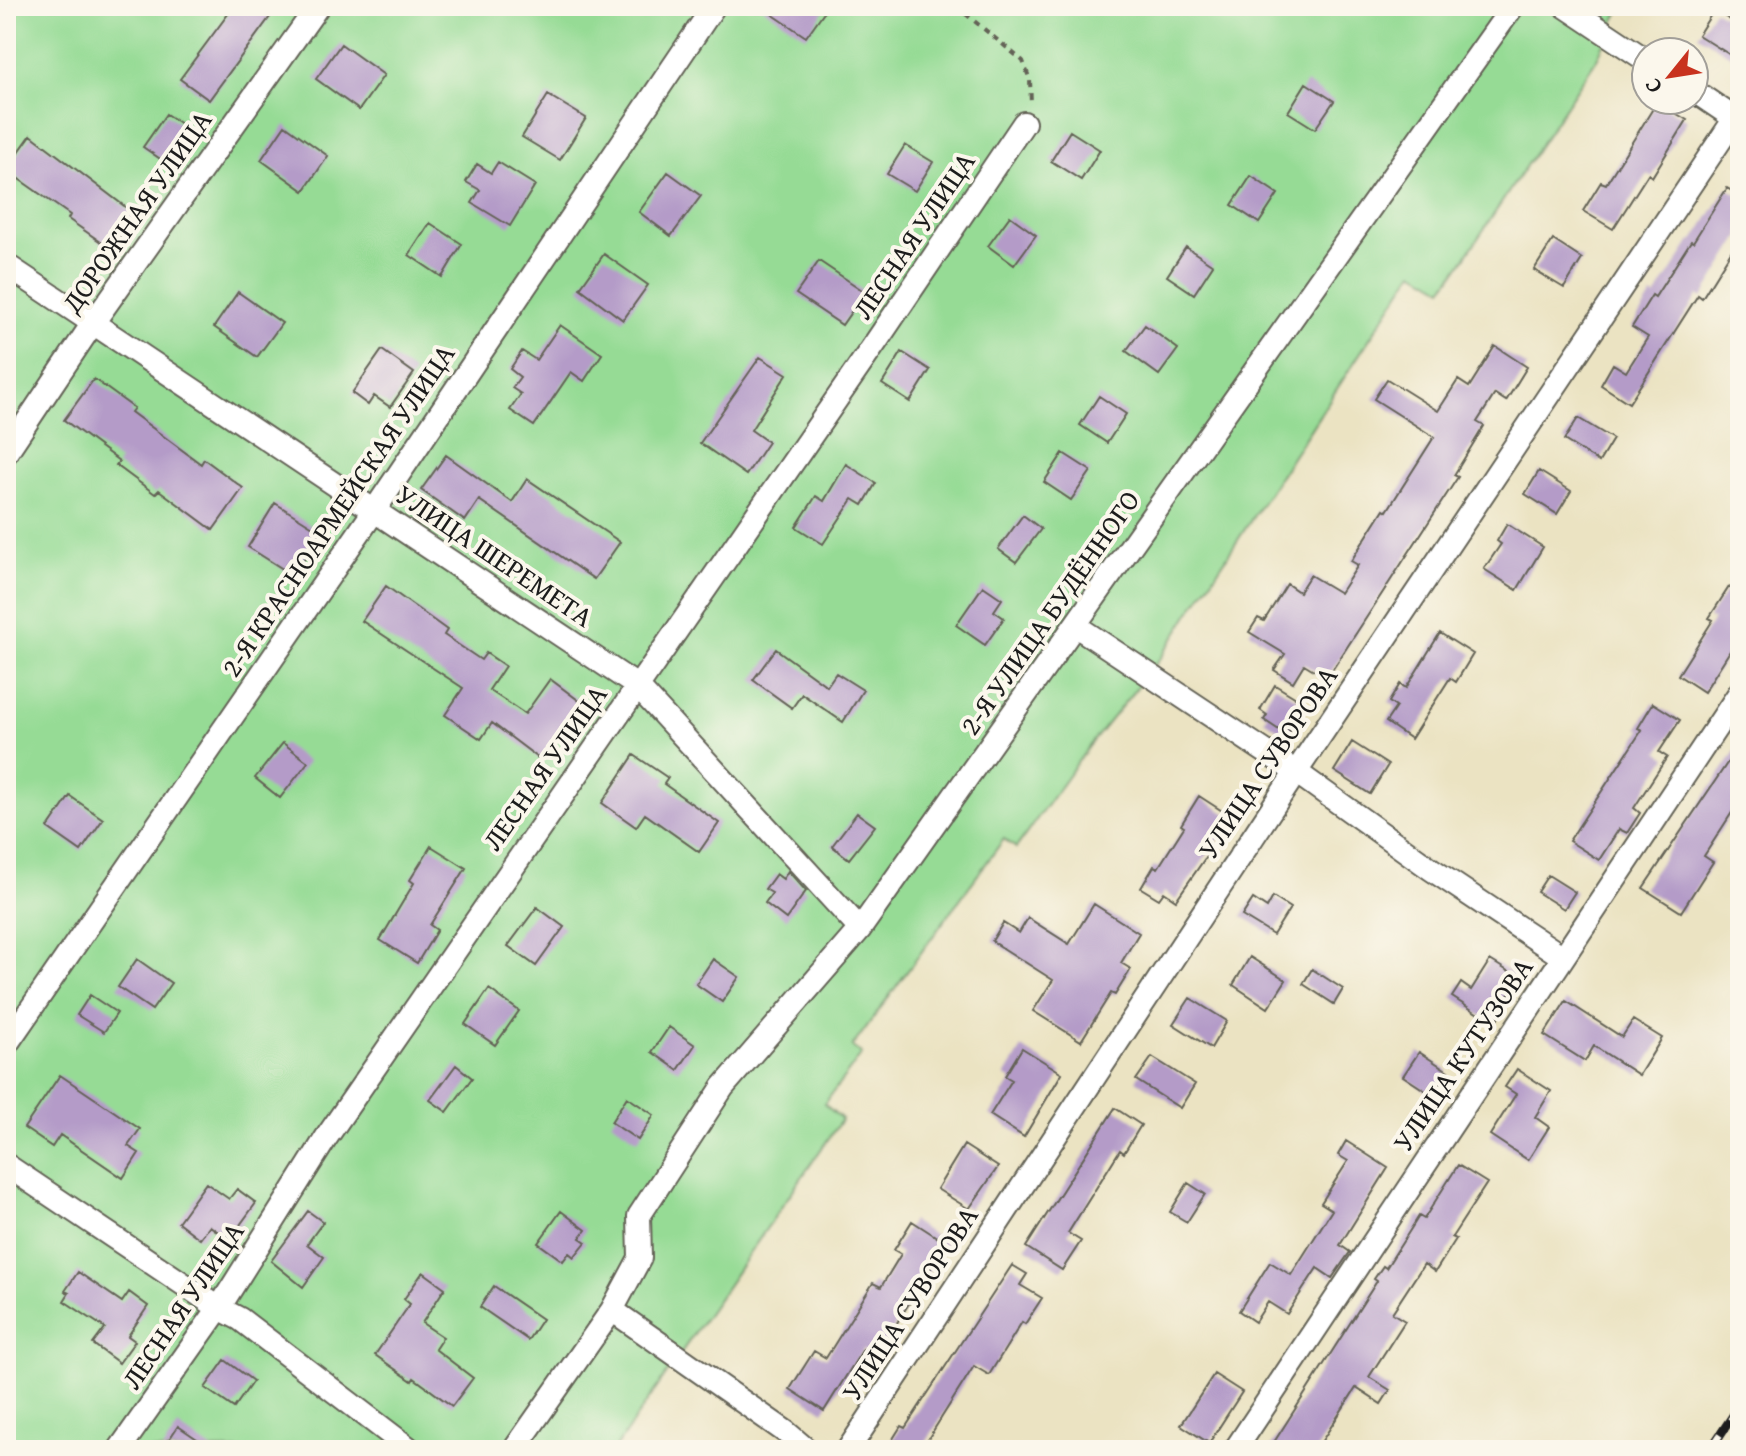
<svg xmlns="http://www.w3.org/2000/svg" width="1746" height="1456" viewBox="0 0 1746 1456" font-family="'Gentium Book Plus',serif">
<rect width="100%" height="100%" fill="#fbf7ec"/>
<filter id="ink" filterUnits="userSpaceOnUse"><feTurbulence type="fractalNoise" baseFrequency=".0125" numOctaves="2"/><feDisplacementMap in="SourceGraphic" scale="16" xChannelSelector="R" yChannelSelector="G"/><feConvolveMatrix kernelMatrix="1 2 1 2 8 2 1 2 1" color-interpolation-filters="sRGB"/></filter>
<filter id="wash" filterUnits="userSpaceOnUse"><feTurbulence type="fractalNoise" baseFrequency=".006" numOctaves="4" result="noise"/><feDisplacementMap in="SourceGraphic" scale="32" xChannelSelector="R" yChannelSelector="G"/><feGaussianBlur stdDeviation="1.8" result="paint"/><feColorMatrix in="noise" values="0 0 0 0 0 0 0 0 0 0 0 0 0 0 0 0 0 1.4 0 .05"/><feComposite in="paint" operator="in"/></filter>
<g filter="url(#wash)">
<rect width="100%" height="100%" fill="#ebe3c2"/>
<path fill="#96db95" stroke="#597c58" stroke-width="2" d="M6 6H1621L1598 57 1457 270 1443 288 1414 271 1160 659 1090 745 1016 848 1004 839 852 1047 862 1054 824 1104 842 1119 614 1450H6Z"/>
<g id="blocks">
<path fill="#b49bc8" d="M234 6H278L209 100 180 79Z
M760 6H828L806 37Z
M1714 10 1740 26V61L1698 35Z
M341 44 384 75 359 110 316 79Z
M1306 83 1334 101 1315 129 1288 112Z
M548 95 586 118 560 160 522 137Z
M1657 102 1687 120 1652 177 1648 174 1613 229 1583 211 1601 182 1606 184Z
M166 114 196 134 172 167 143 147Z
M285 125 328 156 304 191 261 160Z
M1070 131 1100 150 1081 180 1051 161Z
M31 135 136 215 111 249 68 219 70 215 6 170Z
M905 145 933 162 915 191 887 174Z
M498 162 535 185 510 226 472 203 480 190 466 182 477 164 491 173Z
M668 172 701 196 671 236 639 212Z
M1251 176 1278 194 1259 223 1232 205Z
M1727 188 1740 196V237L1702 298 1698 295 1629 403 1601 385 1613 364 1626 372 1648 337 1632 327 1652 295 1655 297 1691 241 1693 242Z
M1010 216 1036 235 1014 265 988 246Z
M430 223 462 244 442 277 409 255Z
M1553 240 1582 259 1564 288 1534 270Z
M1186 247 1213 265 1194 294 1167 276Z
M604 254 648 285 623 320 580 288Z
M819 261 865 292 842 325 796 294Z
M238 292 282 323 257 357 214 327Z
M560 325 602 354 584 381 571 372 534 426 510 410 521 394 512 388 520 377 510 369 522 351 536 360Z
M1145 325 1178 349 1159 375 1126 351Z
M1495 346 1527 367 1506 401 1495 394 1477 422 1484 426 1454 475 1458 477 1327 678 1304 664 1293 682 1274 670 1285 654 1249 632 1258 618 1264 621 1287 584 1299 592 1310 575 1340 593 1358 565 1351 561 1384 509 1387 511 1434 437 1374 399 1387 379 1438 411 1458 380 1469 387Z
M382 350 414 373 390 407 374 396 368 405 352 393Z
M902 352 930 370 910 402 882 384Z
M760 357 787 374 751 430 768 442 746 475 700 443Z
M94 379 134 408 131 412 201 464 204 459 243 488 213 530 159 490 155 494 116 465 119 461 64 420Z
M1099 396 1126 414 1107 443 1080 425Z
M1578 418 1613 439 1599 462 1564 440Z
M1063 453 1091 471 1071 500 1044 482Z
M446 455 512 502 527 479 620 542 594 579 479 500 465 521 421 490Z
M846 464 876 483 863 505 853 499 823 544 796 527 816 496 824 501Z
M1539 471 1571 491 1557 514 1525 494Z
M275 503 321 532 294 576 248 547Z
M1023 515 1041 529 1016 562 998 549Z
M1507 524 1543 547 1517 590 1484 569 1501 544 1497 541Z
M386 586 447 630 444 635 481 660 486 653 505 666 489 690 525 714 550 679 590 709 577 726 570 720 541 760 492 723 481 739 445 715 463 688 362 621Z
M983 586 1002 599 994 611 1004 618 985 645 956 625Z
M1729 587 1740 594V635L1704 692 1678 675 1713 620 1709 618Z
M1440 633 1473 654 1456 682 1450 678 1411 739 1386 722 1396 707 1389 702 1400 684 1406 688Z
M776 649 827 686 836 673 863 690 843 722 802 694 792 708 753 680Z
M1275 685 1301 701 1297 707 1303 711 1290 731 1284 727 1282 732 1264 720 1267 715 1260 710Z
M1653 703 1680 720 1659 752 1667 757 1634 808 1640 813 1627 833 1619 829 1599 860 1569 841 1642 730 1638 728Z
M1352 742 1388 765 1370 794 1334 771Z
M283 743 308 762 280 798 255 778Z
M1740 744V800L1704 856 1713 862 1681 912 1643 888Z
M634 755 668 778 664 784 719 823 699 852 645 814 636 827 602 803Z
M70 796 103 819 81 851 48 828Z
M1199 796 1233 818 1176 900 1164 892 1159 899 1141 888 1154 866 1158 868 1184 827 1181 825Z
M857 813 875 826 849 859 832 846Z
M431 846 466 868 430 925 437 930 417 963 380 940 414 883 410 880Z
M788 871 806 891 786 919 765 903 772 893 765 889 776 874 783 879Z
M1548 875 1575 892 1564 909 1537 892Z
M1273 897 1290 908 1273 935 1242 916 1253 899 1267 908Z
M1094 904 1139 933 1121 963 1131 969 1115 995 1111 993 1081 1041 1033 1011 1053 980 992 941 1003 923 1019 933 1028 918 1069 944Z
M537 907 564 927 536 966 508 946Z
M1250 957 1286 980 1268 1008 1233 985Z
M137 959 171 983 152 1010 118 987Z
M713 959 739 977 722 1002 696 984Z
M1490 960 1519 978 1500 1008 1503 1010 1494 1024 1452 997 1461 983 1471 990Z
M1312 969 1343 989 1334 1004 1303 984Z
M489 989 519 1011 495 1045 465 1024Z
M90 995 117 1013 104 1032 77 1015Z
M1190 998 1227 1021 1211 1048 1173 1024Z
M1566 1001 1622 1037 1633 1020 1662 1038 1639 1075 1594 1046 1585 1061 1544 1035Z
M669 1027 695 1045 678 1070 652 1052Z
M1022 1048 1062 1073 1024 1137 990 1115 1012 1080 1005 1076Z
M1419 1052 1448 1071 1432 1095 1403 1076Z
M1152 1057 1195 1084 1180 1108 1136 1080Z
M456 1065 472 1078 447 1112 430 1100Z
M1517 1069 1551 1091 1535 1117 1549 1127 1528 1160 1490 1135 1516 1094 1505 1087Z
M60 1075 140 1129 128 1146 139 1153 123 1178 60 1135 52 1147 24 1128Z
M627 1097 654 1115 638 1140 611 1122Z
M1115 1108 1141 1125 1124 1153 1120 1150 1068 1233 1081 1241 1062 1270 1026 1247Z
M1346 1141 1388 1168 1340 1245 1350 1252 1332 1278 1317 1268 1287 1314 1268 1302 1255 1322 1239 1311 1270 1262 1291 1275 1332 1210 1321 1203 1348 1161 1338 1155Z
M964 1145 998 1167 969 1209 937 1189Z
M1458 1165 1487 1183 1452 1237 1456 1239 1435 1272 1424 1264 1392 1313 1405 1321 1369 1377 1390 1390 1381 1404 1356 1388 1316 1450H1269L1377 1281 1374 1279 1383 1266 1386 1268 1419 1216 1424 1219Z
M206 1183 229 1199 237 1189 256 1203 229 1240 210 1226 200 1239 178 1222Z
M1188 1183 1205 1194 1187 1222 1170 1212Z
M308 1211 323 1222 307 1244 324 1257 303 1287 271 1261Z
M561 1211 586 1230 580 1238 586 1242 574 1257 569 1253 563 1261 538 1243Z
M912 1221 946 1243 876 1357 863 1349 824 1411 790 1389 814 1351 826 1358 873 1283 881 1287 901 1254 894 1250Z
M1012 1265 1027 1274 1020 1285 1042 1298 1025 1324 1022 1322 989 1375 974 1366 921 1450H886L901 1426 905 1428Z
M78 1272 122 1302 129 1292 148 1306 128 1336 135 1341 119 1363 93 1344 105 1328 64 1301 69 1293 65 1291Z
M423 1272 445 1288 422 1323 443 1337 435 1349 473 1378 452 1406 414 1378 412 1381 375 1355 410 1304 404 1299Z
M494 1286 542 1319 528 1340 480 1307Z
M225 1360 253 1381 234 1408 205 1388Z
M1214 1374 1242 1392 1209 1443 1181 1425Z
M178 1426 213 1450H162Z"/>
</g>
</g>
<g filter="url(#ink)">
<use href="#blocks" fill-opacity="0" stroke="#646256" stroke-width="2"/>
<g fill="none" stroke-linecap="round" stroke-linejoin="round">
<defs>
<path id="minor" d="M1565 6 1646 60
M1694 91 1740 122
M6 265 637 686 860 929
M6 453 93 323 318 6
M1076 626 1296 772 1431 869 1563 957
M6 1045 374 511 714 6
M6 1165 219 1308 240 1319 411 1450
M612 1310 786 1432 807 1450
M119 1450 219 1308 326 1138 876 342 1024 123
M514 1450 612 1310 640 1258 639 1216 723 1087 860 929 1513 6
M848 1450 1296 772 1740 111
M1235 1450 1740 692"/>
</defs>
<use href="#minor" stroke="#646256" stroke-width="26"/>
<path stroke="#646256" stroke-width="4" stroke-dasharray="6 6" stroke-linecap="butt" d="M956 6 1023 61 1030 80 1031 103"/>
<use href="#minor" stroke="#fff" stroke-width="22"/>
<defs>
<path id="rail" d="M1710 1450 1740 1405
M1731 1450 1740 1437"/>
</defs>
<use href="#rail" stroke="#1c1c1c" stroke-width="9"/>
<use href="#rail" stroke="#fbf7ec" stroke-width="6" stroke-dasharray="18" stroke-linecap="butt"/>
</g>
</g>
<g text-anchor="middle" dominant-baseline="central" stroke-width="8" stroke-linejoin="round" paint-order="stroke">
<g font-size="28" fill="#1c1c1c" stroke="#fbf7ec">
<text transform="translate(136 211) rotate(-55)">ДОРОЖНАЯ УЛИЦА</text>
<text transform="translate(913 235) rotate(-56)">ЛЕСНАЯ УЛИЦА</text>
<text transform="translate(337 510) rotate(-56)">2-Я КРАСНОАРМЕЙСКАЯ УЛИЦА</text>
<text transform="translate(495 555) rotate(34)">УЛИЦА ШЕРЕМЕТА</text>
<text transform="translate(1049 612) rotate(-55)">2-Я УЛИЦА БУДЁННОГО</text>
<text transform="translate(1267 762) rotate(-56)">УЛИЦА СУВОРОВА</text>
<text transform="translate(544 767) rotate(-55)">ЛЕСНАЯ УЛИЦА</text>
<text transform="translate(1462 1054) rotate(-56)">УЛИЦА КУТУЗОВА</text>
<text transform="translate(909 1303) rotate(-57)">УЛИЦА СУВОРОВА</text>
<text transform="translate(182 1305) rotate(-56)">ЛЕСНАЯ УЛИЦА</text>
</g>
</g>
<rect width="1746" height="1456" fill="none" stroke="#fbf7ec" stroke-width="32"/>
<g transform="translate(1670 76) rotate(240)"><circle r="38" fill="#fbf7ec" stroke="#a29f99" stroke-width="2"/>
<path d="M0-6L14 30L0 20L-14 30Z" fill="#c8321e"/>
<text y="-12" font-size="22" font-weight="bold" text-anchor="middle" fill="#1c1c1c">С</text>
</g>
</svg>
